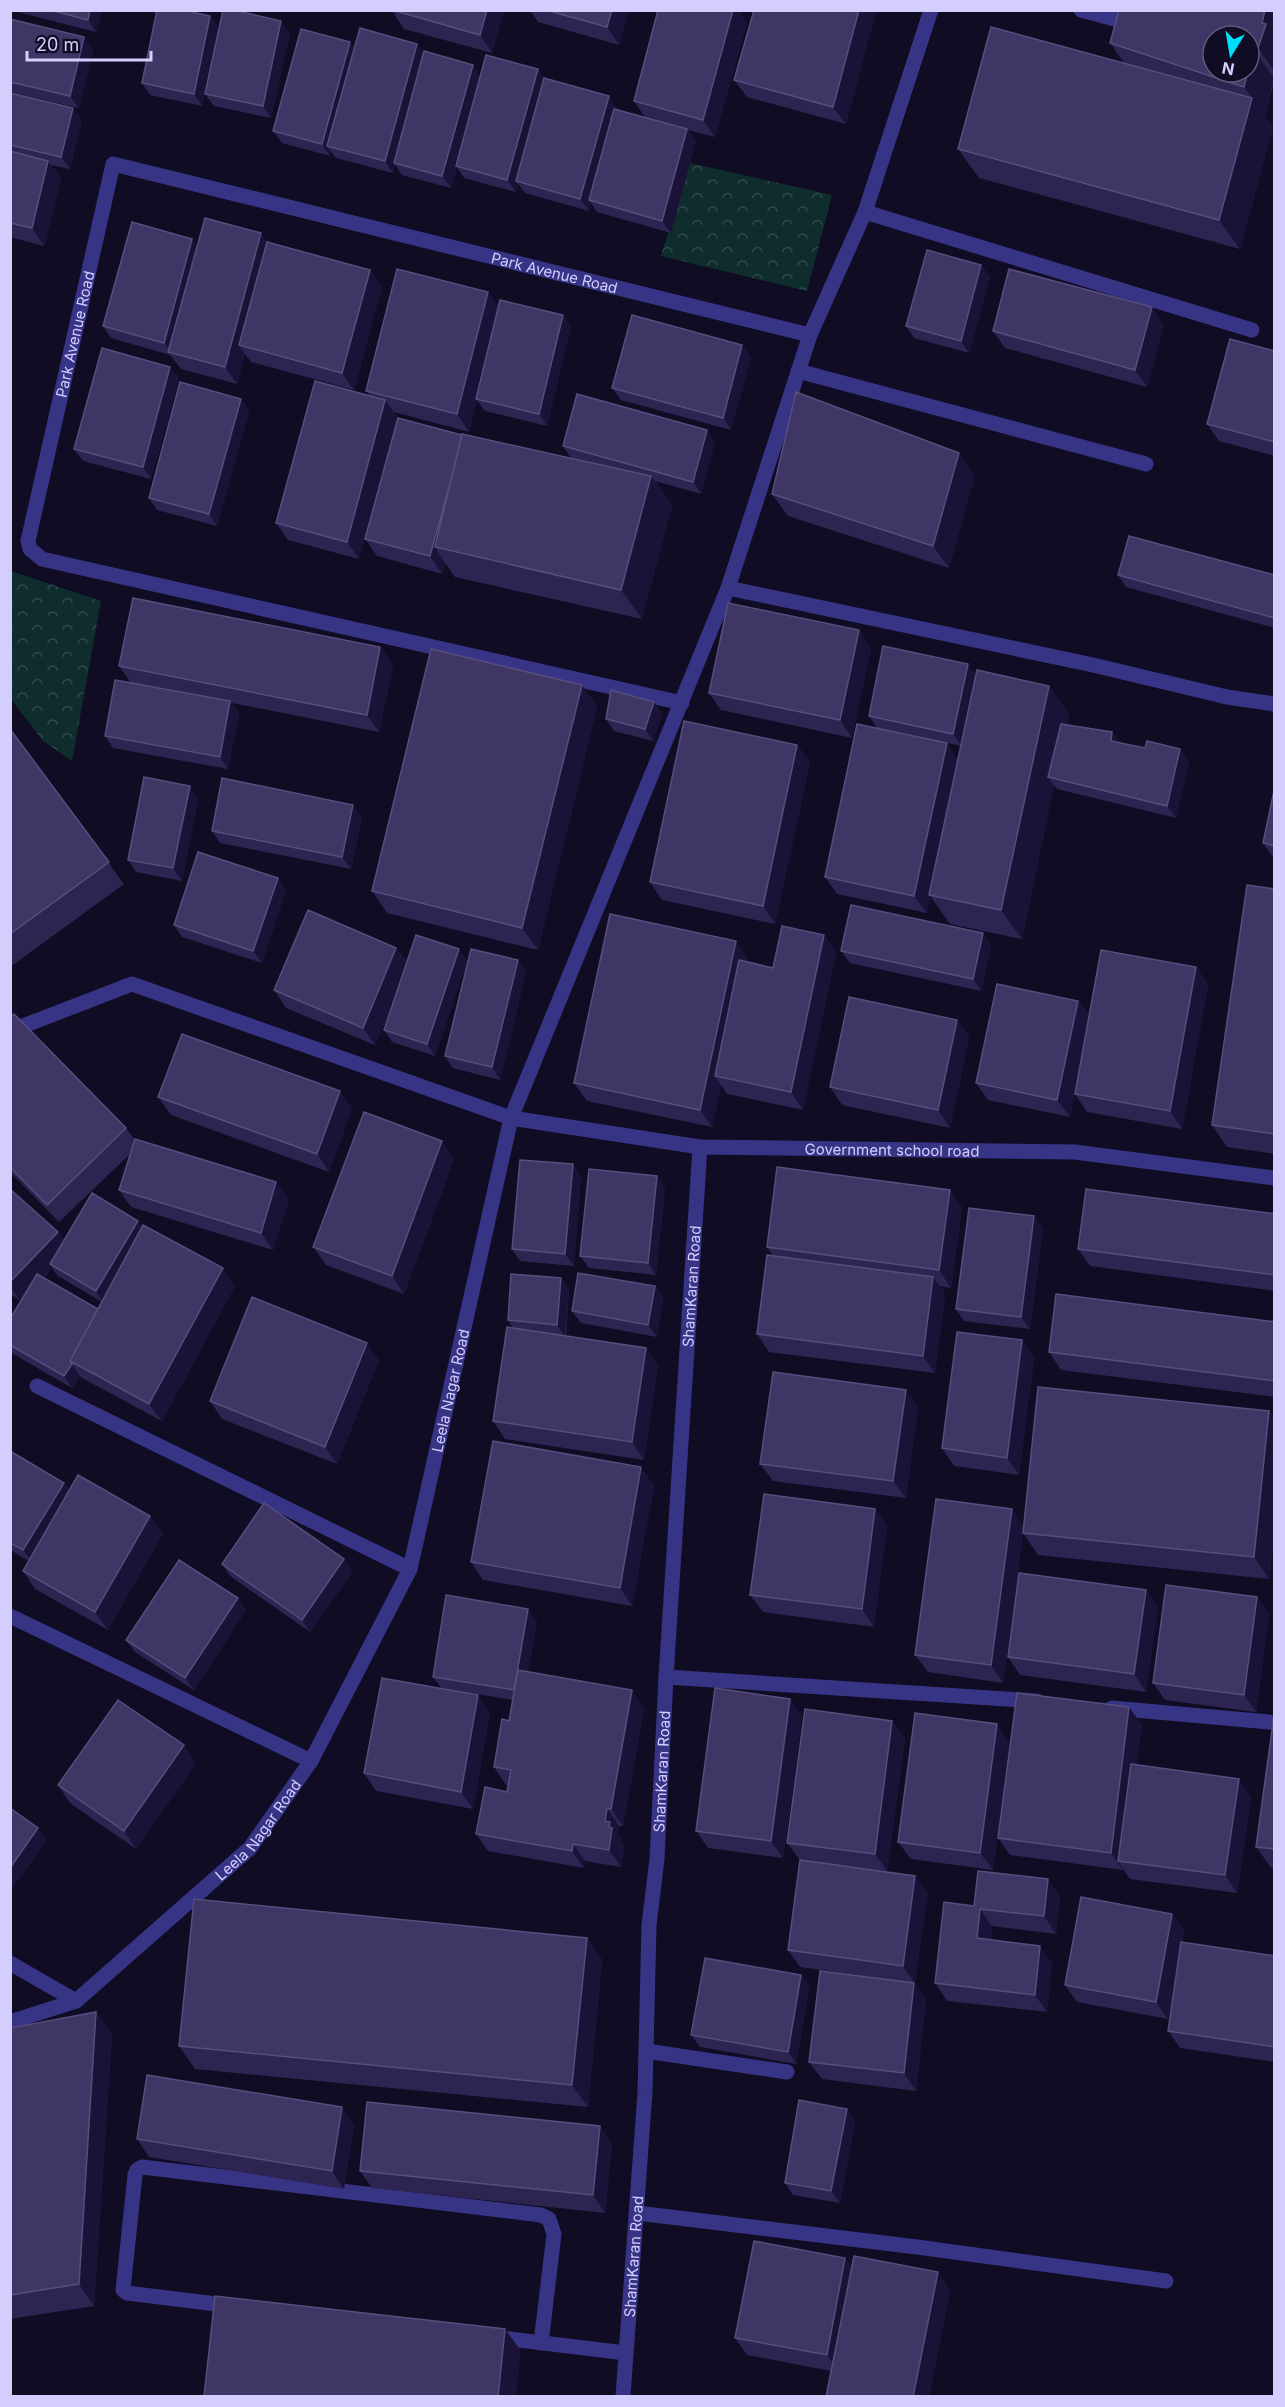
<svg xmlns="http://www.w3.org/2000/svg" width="1285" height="2407" viewBox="0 0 1285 2407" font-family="Inter,sans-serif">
<defs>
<pattern id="park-crowns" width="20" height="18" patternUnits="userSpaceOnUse" patternTransform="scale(1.5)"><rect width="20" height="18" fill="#0f2d2d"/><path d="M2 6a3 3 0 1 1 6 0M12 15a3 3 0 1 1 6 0" fill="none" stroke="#314a4c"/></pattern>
</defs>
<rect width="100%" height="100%" fill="#100c23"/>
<path fill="url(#park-crowns)" d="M690 163 832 195 807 291 661 256Z
M11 571 101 601 72 761 43 741 11 699Z"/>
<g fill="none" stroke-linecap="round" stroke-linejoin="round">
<g stroke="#373485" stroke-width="15">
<path d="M1081 10 1118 20"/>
<path d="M865 212 1252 330"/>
<path d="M798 371 1146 464"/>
<path d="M728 588 1093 665 1227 697 1274 704"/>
<path id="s1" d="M682 703 42 559 30 549 28 541 113 164 810 335"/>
<path id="s2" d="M10 1031 132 984 511 1118 700 1147 1075 1152 1274 1178"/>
<path d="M37 1386 410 1569"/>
<path d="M10 1616 311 1761"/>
<path d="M666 1677 1037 1701"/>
<path d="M1112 1708 1269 1722"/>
<path d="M10 1963 76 2001"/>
<path id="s3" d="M10 2022 76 2001 250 1848 311 1761 410 1569 511 1118 728 588 810 335 865 212 931 10"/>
<path d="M646 2051 787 2072"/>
<path d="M637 2213 917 2247 1166 2281"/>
<path d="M233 2306 127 2293 123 2290 135 2175 137 2170 142 2167 541 2215 549 2219 554 2234 541 2343"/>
<path d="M493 2337 626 2353"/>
<path id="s4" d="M623 2396 645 2092 649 1925 657 1859 666 1677 700 1147"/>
</g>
</g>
<path fill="#2d2452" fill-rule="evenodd" d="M10 10H102L96 32Z
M504 10 492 53 404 29 392 11Z
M530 10H629L619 45 538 22Z
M754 10H876L846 124 747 97 734 80Z
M1119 10H1270L1275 16V78L1265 116 1273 127 1240 249 979 178 958 149 1124 63 1110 43Z
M210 16 219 28 202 106 150 95 142 83Z
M10 19 93 49 79 108 10 92Z
M747 22 715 137 688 130 696 141 671 233 597 212 591 203 589 211 525 193 518 184 516 192 464 178 457 167 451 188 402 175 395 165 393 173 336 158 331 152 330 156 282 143 273 131 350 42 354 48 423 53 480 76 538 69 544 78 617 108V109L645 117 634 101Z
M290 33 271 118 214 106 205 94Z
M10 93 82 120 70 169 51 165 61 178 44 246 10 237Z
M268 243 370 270 382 287 354 390 251 362 245 354 237 384 181 369 170 355 111 338 103 326 197 245Z
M981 265 990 277 969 353 914 338 906 326Z
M499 306 563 315 571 327 547 426 485 411 477 400 469 432 394 412 398 418 359 559 288 540 276 523 370 396 366 391Z
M1164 325 1147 387 1005 348 993 331Z
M1275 351V456L1219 441 1207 424Z
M751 357 731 430 621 400 612 388Z
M179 379 151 479 83 461 74 449Z
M241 399 249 411 217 526 157 510 149 498Z
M462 435 571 458 563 446 715 442 701 494 655 481 672 505 642 619 455 577 445 563 442 574 377 556 365 539Z
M975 475 949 568 788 516 772 494Z
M1118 575H1275V628L1126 587Z
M380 647 393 665 379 732 232 703 239 713 228 769 113 748 105 736 131 683 119 666Z
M871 648 852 738 721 710 709 693Z
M976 675 1049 686 1069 715 1067 725 1112 732 1120 743 1189 761 1176 818 1057 789 1054 785 1022 939 950 924 930 896 927 913 837 894 825 877 958 760 961 746 877 728 869 716Z
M582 685 597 707 538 950 387 913 372 891Z
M654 702 662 714 653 741 614 731 606 719Z
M10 729 124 884 13 965 10 962Z
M797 745 810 762 775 924 662 900 650 882Z
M1275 786V860L1263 843Z
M198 798 182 881 136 872 128 860Z
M362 817 351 869 220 843 212 831Z
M1275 889V1154L1227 1147 1212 1125Z
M286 890 262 963 182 937 174 925Z
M824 935 836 952 803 1110 727 1094 721 1085 712 1127 587 1101 574 1083 748 958 747 962 773 968Z
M991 945 981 991 850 963 841 951Z
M396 948 407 962 459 949 467 961 435 1056 392 1042 384 1030 394 1001 375 1045 286 1008 274 990Z
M518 960 526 972 500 1080 453 1068 445 1056Z
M1196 967 1208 985 1182 1129 1087 1112 1075 1094 1076 1088 1070 1117 988 1100 976 1083 1078 1001 1089 1016Z
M10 1017 126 1128 135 1140 276 1182 289 1199 273 1250 131 1207 119 1190 130 1154 59 1222 10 1172Z
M957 1020 969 1037 950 1128 842 1105 830 1087Z
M158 1097 352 1108 329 1172 171 1115Z
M454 1159 404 1294 326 1265 313 1247Z
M581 1176 574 1266 520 1261 512 1249Z
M657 1176 665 1188 656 1275 589 1268 580 1256Z
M10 1189 58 1232 64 1240 138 1221 142 1227 235 1286 162 1421 82 1378 80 1376 72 1388 10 1352V1319L21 1302 10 1293ZM52 1268 58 1276 102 1302 98 1309 44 1278Z
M950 1190 962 1208 951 1288 940 1286 945 1294 935 1373 769 1352 757 1334 773 1256 767 1247Z
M1275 1214V1291L1090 1266 1078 1249Z
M1034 1216 1043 1228 1030 1329 964 1321 956 1309Z
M561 1278 569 1290 566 1336 646 1348 658 1365 644 1460 505 1439 493 1421 513 1328 508 1320Z
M655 1286 663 1298 657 1337 581 1323 572 1311Z
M1275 1322V1397L1061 1370 1049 1352Z
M1022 1340 1034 1358 1019 1475 954 1466 942 1448Z
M379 1360 337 1464 222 1419 210 1401Z
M918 1407 906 1498 773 1481 760 1464Z
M1269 1411 1275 1419V1530L1269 1579 1038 1555 1023 1533 1003 1683 928 1672 915 1655 1024 1526Z
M10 1451 64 1483 69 1490 150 1516 163 1533 108 1630 35 1589 23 1571 29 1561 10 1550Z
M654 1485 632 1606 483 1580 471 1562Z
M875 1509 887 1526 874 1627 763 1612 750 1595Z
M222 1564 353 1571 310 1632 230 1576Z
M1146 1590 1158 1607 1146 1692 1020 1675 1008 1657Z
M1257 1597 1269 1615 1256 1712 1165 1700 1153 1683Z
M246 1610 194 1690 135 1652 126 1640Z
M537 1621 528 1672 644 1708 623 1826H619L618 1833 622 1840V1842L624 1846 621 1867 585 1861 584 1868 488 1851 476 1834 507 1792 508 1785H506L494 1767 509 1721 513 1700 470 1693 490 1712 473 1809 376 1791 364 1773 441 1688 433 1677Z
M790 1699 802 1716 783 1858 708 1848 696 1831Z
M1275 1708V1870L1272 1869 1256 1847Z
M892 1721 905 1738 887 1871 836 1865 928 1893 914 1983 926 2000 916 2091 822 2079 809 2062 892 1980 800 1967 788 1950 800 1860 787 1843Z
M1142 1725 1136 1765 1251 1797 1237 1893 1130 1879 1123 1869V1870L1010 1855 998 1838Z
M1009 1742 993 1870 911 1859 898 1842Z
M196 1763 136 1849 70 1803 58 1785Z
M1060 1897 1056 1934 992 1926 991 1940 1052 1963 1047 2012 947 2001 935 1983 974 1906Z
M1172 1914 1184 1931 1182 1942 1275 1956V2062L1180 2048 1168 2031 1178 1967 1168 2019 1077 2002 1065 1985Z
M587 1938 602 1960 588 2107 195 2069 179 2046Z
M801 1975 809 1987 796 2064 700 2047 691 2035Z
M10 2028 112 2034 94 2306 10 2319Z
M855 2121 840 2203 793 2195 785 2183Z
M354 2124 344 2189 149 2157 137 2139Z
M612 2143 605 2213 372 2188 360 2171Z
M845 2258 851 2267 950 2290 929 2397H826L831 2371 747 2355 735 2338Z"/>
<path fill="#1a1337" d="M90 10H102L96 32 88 20Z
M487 10H504L492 53 480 35Z
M612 10H629L619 45 607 27Z
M733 10H739L747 22 715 137 703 120Z
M859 10H876L846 124 833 107Z
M1265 10H1270L1275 16V72L1258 48Z
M210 16 219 28 202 106 194 94Z
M281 21 290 33 271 118 263 106Z
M84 37 93 49 79 108 70 96Z
M350 42 358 54 327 146 331 152 330 156 322 144Z
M417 44 426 56 394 163 395 165 393 173 385 161Z
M1253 49 1274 78 1265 116 1244 87 1248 72H1249V67Z
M473 65 481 77 451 188 442 176Z
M538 69 546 81 516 181 518 184 516 192 507 180Z
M609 96 617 108 592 201 589 200 591 203 589 211 580 199Z
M1252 98 1273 127 1240 249 1219 220Z
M73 108 82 120 70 169 61 157Z
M687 129 696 141 671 233 662 221Z
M48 161 61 178 44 246 32 228Z
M261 233 274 250 239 345 245 354 237 384 225 367Z
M192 239 201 251 171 353 164 343Z
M981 265 990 277 969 353 961 341Z
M370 270 382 287 354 390 342 373Z
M488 292 501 309 476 399 477 400 469 432 457 414Z
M1152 307 1164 325 1147 387 1135 370Z
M563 315 571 327 547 426 539 414Z
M742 345 751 357 731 430 723 418Z
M170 367 179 379 151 479 143 467Z
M241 399 249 411 217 526 209 514Z
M385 400 398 418 359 559 347 542Z
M707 430 715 442 701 494 693 482Z
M463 436 435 547 445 563 442 574 430 556Z
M959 453 975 475 949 568 933 546Z
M651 476 672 505 642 619 621 590Z
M859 630 871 648 852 738 840 720Z
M380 647 393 665 379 732 367 715Z
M968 664 977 676 962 746 953 734Z
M582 685 597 707 538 950 522 928Z
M1049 686 1069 715 1056 779 1048 777 1054 785 1022 939 1001 910Z
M230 701 239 713 228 769 220 757Z
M654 702 662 714 653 741 645 729Z
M1112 732 1121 745 1111 741Z
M947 743 959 761 927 913 914 896Z
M797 745 810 762 775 924 763 906Z
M1180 749 1189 761 1176 818 1167 806Z
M190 786 198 798 182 881 173 868Z
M353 805 362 817 351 869 342 857Z
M278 878 286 890 262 963 253 951Z
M983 933 991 945 981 991 973 979Z
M824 935 836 952 803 1110 791 1092Z
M736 941 748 958 722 1078 715 1076 721 1085 712 1127 700 1110Z
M396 948 409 965 375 1045 363 1028Z
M459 949 467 961 435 1056 427 1044Z
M518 960 526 972 500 1080 492 1067Z
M1196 967 1208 985 1182 1129 1170 1111Z
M1078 1001 1090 1019 1070 1117 1057 1100Z
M957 1020 969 1037 950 1128 938 1110Z
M340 1091 352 1108 329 1172 317 1154Z
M442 1141 454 1159 404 1294 392 1276Z
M573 1164 581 1176 574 1266 565 1254Z
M657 1176 665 1188 656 1275 648 1263Z
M276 1182 289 1199 273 1250 261 1233Z
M950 1190 962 1208 951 1288 939 1270Z
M1034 1216 1043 1228 1030 1329 1021 1317Z
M138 1221 146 1233 104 1304 96 1291Z
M58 1232 70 1249 50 1264 52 1268 21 1302 10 1287V1282Z
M223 1268 235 1286 162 1421 149 1404Z
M933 1277 945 1294 935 1373 923 1356Z
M561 1278 569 1290 565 1337 557 1325Z
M655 1286 663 1298 657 1337 648 1325Z
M1022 1340 1034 1358 1019 1475 1007 1458Z
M367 1343 379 1360 337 1464 325 1447Z
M646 1348 658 1365 644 1460 632 1442Z
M72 1364 80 1376 72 1388 64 1376Z
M906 1390 918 1407 906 1498 893 1481Z
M1269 1411 1275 1419V1530L1269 1579 1254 1557Z
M641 1467 654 1485 632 1606 620 1588Z
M64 1483 72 1495 32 1562 23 1550Z
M875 1509 887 1526 874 1627 862 1609Z
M1012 1509 1024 1526 1003 1683 991 1665Z
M150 1516 163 1533 108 1630 95 1612Z
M344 1559 353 1571 310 1632 302 1620Z
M1146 1590 1158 1607 1146 1692 1134 1674Z
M1257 1597 1269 1615 1256 1712 1244 1695Z
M238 1598 246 1610 194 1690 185 1678Z
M528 1609 537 1621 523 1702 515 1690Z
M632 1690 644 1708 623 1826 611 1809Z
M478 1695 490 1712 473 1809 461 1792Z
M790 1699 802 1716 783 1858 771 1841Z
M1129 1707 1142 1725 1124 1862 1118 1861 1123 1869V1870L1111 1853Z
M892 1721 905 1738 887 1871 875 1854Z
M997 1724 1009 1742 993 1870 980 1853Z
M184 1745 196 1763 136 1849 124 1831Z
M1239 1779 1251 1797 1237 1893 1225 1875Z
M607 1808 619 1826 618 1833 622 1840V1842L624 1846 621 1867 609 1850 605 1821Z
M38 1828 47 1840 10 1892V1868Z
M573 1844 585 1861 584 1868 572 1851Z
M915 1876 928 1893 915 1983 903 1966Z
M1048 1879 1060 1897 1056 1934 1044 1916Z
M980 1909 992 1926 989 1956 977 1938Z
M1172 1914 1184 1931 1168 2019 1156 2002Z
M587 1938 602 1960 588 2107 572 2085Z
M1040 1946 1052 1963 1047 2012 1035 1995Z
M801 1975 809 1987 796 2064 788 2052Z
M914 1983 926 2000 916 2091 904 2073Z
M96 2012 112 2034 94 2306 79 2284Z
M342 2107 354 2124 344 2189 332 2171Z
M847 2109 855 2121 840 2203 831 2191Z
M600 2126 612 2143 605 2213 593 2195Z
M845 2258 857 2276 839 2372 827 2355Z
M938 2272 950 2290 929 2397H913Z
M505 2329 521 2351 516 2397H498Z"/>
<path fill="#3f3665" stroke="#564e7d" stroke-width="1.5" d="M50 10H90L88 20Z
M157 10H183L210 16 194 94 142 83Z
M223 10H234L281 21 263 106 205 94Z
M392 10H487L480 35Z
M546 10H612L607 27Z
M658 10H733L703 120 634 101Z
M754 10H859L833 107 734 80Z
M1119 10H1265L1262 23 1266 24 1258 48 1253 49 1249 67V36H1213V72H1248L1244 87 1110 43Z
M10 19 84 37 70 96 10 82Z
M991 27 1252 98 1219 220 958 149Z
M360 28 417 44 385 161 327 146Z
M301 29 350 42 322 144 273 131Z
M424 51 473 65 442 176 394 163Z
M486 55 538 69 507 180 456 166Z
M544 78 609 96 580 199 516 181Z
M10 93 73 108 61 157 10 145Z
M614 109 687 129 662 221 589 200Z
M10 151 48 161 32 228 10 223Z
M205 218 261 233 225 367 168 352Z
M132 222 192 239 164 343 103 326Z
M267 242 370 270 342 373 239 345Z
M927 250 981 265 961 341 906 326Z
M397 269 488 292 457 414 366 391Z
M1009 269 1152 307 1135 370 993 331Z
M500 300 563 315 539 414 476 399Z
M632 315 742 345 723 418 612 388Z
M1230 339 1275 351V442L1207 424Z
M102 348 170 367 143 467 74 449Z
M315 381 385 400 347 542 276 523Z
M180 382 241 399 209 514 149 498Z
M796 392 959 453 933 546 772 494Z
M577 394 707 430 693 482 563 446Z
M398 418 462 435 451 480 430 556 365 539Z
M462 434 651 476 621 590 435 547Z
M1129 536 1275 575V618L1118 575Z
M133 598 380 647 367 715 119 666Z
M728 603 859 630 840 720 709 693Z
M883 646 968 664 953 734 869 716Z
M431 649 582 685 522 928 372 891Z
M977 670 1049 686 1001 910 929 895Z
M115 680 230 701 220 757 105 736Z
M611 690 654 702 645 729 606 719Z
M684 721 797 745 763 906 650 882Z
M857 724 947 743 914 896 825 877Z
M1061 724 1112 732 1111 741 1145 748 1147 741 1180 749 1167 806 1048 777Z
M10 729 109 862 10 934Z
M144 777 190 786 173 868 128 860Z
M222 778 353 805 342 857 212 831Z
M1275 786V846L1263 843Z
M198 852 278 878 253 951 174 925Z
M1247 885 1275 889V1134L1212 1125Z
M851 905 983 933 973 979 841 951Z
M308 910 396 948 363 1028 274 990Z
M610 914 736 941 700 1110 574 1083Z
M782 926 824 935 791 1092 715 1076 739 960 773 968Z
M416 935 459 949 427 1044 384 1030Z
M471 949 518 960 492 1067 445 1056Z
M1101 950 1196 967 1170 1111 1075 1094Z
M997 984 1078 1001 1057 1100 976 1083Z
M849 997 957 1020 938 1110 830 1087Z
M14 1014 126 1128 47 1205 10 1167V1017Z
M182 1034 340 1091 317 1154 158 1097Z
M364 1112 442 1141 392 1276 313 1247Z
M135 1139 276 1182 261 1233 119 1190Z
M520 1160 573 1164 565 1254 512 1249Z
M777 1167 950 1190 939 1270 767 1247Z
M589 1169 657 1176 648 1263 580 1256Z
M10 1189 58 1232 10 1282Z
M1086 1189 1275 1214V1275L1078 1249Z
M92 1193 138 1221 96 1291 50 1264Z
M969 1208 1034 1216 1021 1317 956 1309Z
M143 1225 223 1268 149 1404 70 1361Z
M767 1255 933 1277 923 1356 757 1334Z
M578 1273 655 1286 648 1325 572 1311Z
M37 1274 98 1309 70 1361 72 1364 64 1376 10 1345V1319Z
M511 1274 561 1278 557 1325 508 1320Z
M1056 1294 1275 1322V1381L1049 1352Z
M252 1297 367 1343 325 1447 210 1401Z
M507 1327 646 1348 632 1442 493 1421Z
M957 1332 1022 1340 1007 1458 942 1448Z
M773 1372 906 1390 893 1481 760 1464Z
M1038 1387 1269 1411 1254 1557 1023 1533Z
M493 1441 641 1467 620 1588 471 1562Z
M10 1451 64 1483 23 1550 10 1543Z
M78 1475 150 1516 95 1612 23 1571Z
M764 1494 875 1509 862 1609 750 1595Z
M936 1499 1012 1509 991 1665 915 1655Z
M264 1503 344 1559 302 1620 222 1564Z
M179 1560 238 1598 185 1678 126 1640Z
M1019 1573 1146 1590 1134 1674 1008 1657Z
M1166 1585 1257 1597 1244 1695 1153 1683Z
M446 1595 528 1609 514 1690 433 1677Z
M518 1670 632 1690 611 1809 607 1808 605 1821 610 1822 609 1827 612 1828 609 1850 573 1844 572 1851 476 1834 485 1787 507 1792 511 1770 494 1767 502 1719 509 1721Z
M382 1678 478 1695 461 1792 364 1773Z
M715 1688 790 1699 771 1841 696 1831Z
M1017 1693 1129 1707 1111 1853 998 1838Z
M118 1700 184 1745 124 1831 58 1785Z
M1275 1708V1849L1256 1847Z
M805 1709 892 1721 875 1854 787 1843Z
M915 1713 997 1724 980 1853 898 1842Z
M1131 1764 1239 1779 1225 1875 1118 1861Z
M10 1808 38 1828 10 1868Z
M800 1860 915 1876 903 1966 788 1950Z
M978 1871 1048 1879 1044 1916 980 1909 977 1938 1040 1946 1035 1995 935 1983 944 1902 974 1906Z
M1081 1897 1172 1914 1156 2002 1065 1985Z
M194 1899 587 1938 572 2085 179 2046Z
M1181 1942 1275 1956V2047L1168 2031Z
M705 1958 801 1975 788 2052 691 2035Z
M820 1971 914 1983 904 2073 809 2062Z
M96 2012 79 2284 10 2295V2028Z
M147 2075 342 2107 332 2171 137 2139Z
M799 2100 847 2109 831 2191 785 2183Z
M367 2102 600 2126 593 2195 360 2171Z
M754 2241 845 2258 827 2355 735 2338Z
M854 2256 938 2272 913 2397H826Z
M215 2296 505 2329 498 2397H204Z"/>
<g text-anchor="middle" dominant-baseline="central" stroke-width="4.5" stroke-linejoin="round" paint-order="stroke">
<g font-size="15" fill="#d4ceff" stroke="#100c23">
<text stroke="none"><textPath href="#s1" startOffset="1521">Park Avenue Road</textPath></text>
<text stroke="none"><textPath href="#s1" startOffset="892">Park Avenue Road</textPath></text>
<text stroke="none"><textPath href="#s2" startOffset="916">Government school road</textPath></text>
<text stroke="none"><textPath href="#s4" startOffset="1112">ShamKaran Road</textPath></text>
<text stroke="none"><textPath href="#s3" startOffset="806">Leela Nagar Road</textPath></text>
<text stroke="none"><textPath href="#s4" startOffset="626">ShamKaran Road</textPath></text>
<text stroke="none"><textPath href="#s3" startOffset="320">Leela Nagar Road</textPath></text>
<text stroke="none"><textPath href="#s4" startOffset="140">ShamKaran Road</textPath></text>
</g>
</g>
<rect width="1285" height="2407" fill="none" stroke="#d4ceff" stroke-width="24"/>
<g transform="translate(1231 54) rotate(191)"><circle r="28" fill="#100c23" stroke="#5e5a7b" stroke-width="1.5"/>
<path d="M0-4.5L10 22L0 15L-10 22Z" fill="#00def9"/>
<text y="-9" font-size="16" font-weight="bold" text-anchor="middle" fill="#d4ceff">N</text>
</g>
<path d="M27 51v9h124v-9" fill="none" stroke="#d4ceff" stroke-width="3"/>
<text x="36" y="51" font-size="18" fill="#d4ceff" stroke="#100c23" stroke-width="4.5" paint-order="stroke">20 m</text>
</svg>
